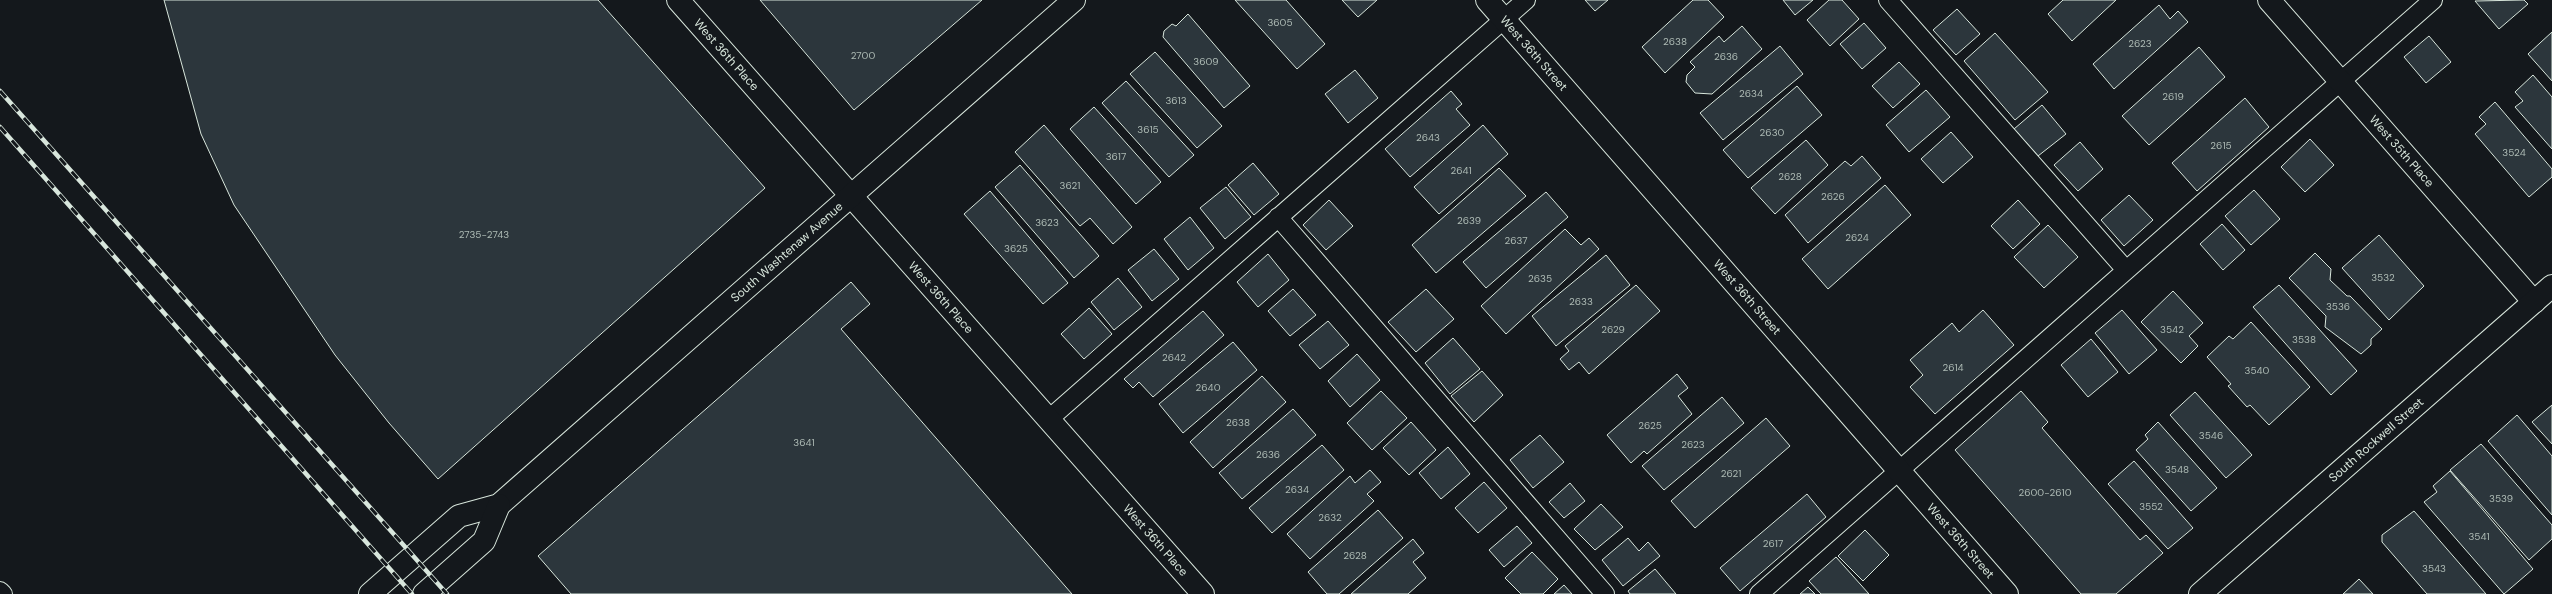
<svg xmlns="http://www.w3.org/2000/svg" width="2552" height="594" viewBox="0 0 2552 594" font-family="'DM Sans',sans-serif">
<rect width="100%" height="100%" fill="#14181c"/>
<path fill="#2c363c" stroke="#d8e6dc" d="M164 0H598L765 188 438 479 389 423 335 355 234 205 201 134Z
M760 0H982L854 110Z
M1235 0H1286L1325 44 1297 69Z
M1342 0H1377L1358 17Z
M1585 0H1608L1595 11Z
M1693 0H1708L1724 17 1665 73 1642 47Z
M1783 0H1813L1795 15Z
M1829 0H1842L1859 19 1830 46 1807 20Z
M2063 0H2116L2072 41 2048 14Z
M2524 0 2528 4 2499 29 2475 1Z
M2159 5 2170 19 2178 11 2188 22 2114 89 2093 64Z
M1957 9 1980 34 1956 55 1933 30Z
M1188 14 1250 86 1224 108 1163 37 1164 31 1172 24 1176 26Z
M1864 23 1886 48 1862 69 1840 44Z
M1742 26 1762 49 1712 94 1695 93 1686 82 1687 75 1695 67 1690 62 1719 36 1724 42Z
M2552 32V81L2528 54Z
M1995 33 2048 92 2015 120 1964 61Z
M2429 36 2451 62 2426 83 2404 57Z
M1780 46 1803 74 1723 140 1700 113Z
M2199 47 2225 77 2149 145 2122 116Z
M1155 52 1222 126 1197 148 1130 74Z
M1899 62 1920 84 1893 108 1872 86Z
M1355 70 1378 98 1348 123 1325 94Z
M2533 75 2552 97V149L2515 107 2523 101 2515 92Z
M1126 81 1194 155 1169 177 1102 103Z
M1797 86 1822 115 1748 178 1723 150Z
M1926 90 1950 117 1909 152 1886 125Z
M1451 91 1462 104 1456 109 1470 125 1410 177 1385 149Z
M2245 98 2269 127 2197 191 2172 163Z
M2495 102 2552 169V177L2529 197 2475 134 2486 124 2479 117Z
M2042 105 2066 134 2038 156 2014 129Z
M1094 107 1161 182 1136 204 1070 129Z
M1044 125 1132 227 1113 244 1090 218 1080 226 1015 152Z
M1483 125 1508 154 1439 214 1414 187Z
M1951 132 1973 157 1943 183 1921 159Z
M2310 139 2334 165 2305 192 2281 167Z
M1806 140 1828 165 1775 214 1751 188Z
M2080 142 2103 169 2078 191 2054 165Z
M1862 156 1881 178 1808 243 1785 215 1845 161 1851 166Z
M1253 163 1279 194 1254 215 1228 185Z
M1020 165 1099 256 1074 278 995 187Z
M1499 168 1526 196 1436 273 1412 245Z
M1885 185 1911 215 1828 289 1802 259Z
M1226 187 1251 217 1225 239 1200 208Z
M2254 190 2280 219 2251 245 2225 216Z
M990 191 1068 283 1043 304 964 214Z
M1546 192 1568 217 1486 288 1463 262Z
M2129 195 2153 220 2124 246 2101 220Z
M1329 200 1353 226 1326 250 1303 225Z
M2018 200 2040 224 2013 249 1991 226Z
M1190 217 1214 248 1188 270 1164 239Z
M2222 224 2245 250 2223 270 2200 244Z
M2048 225 2078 257 2044 288 2014 257Z
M1565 229 1581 245 1589 238 1599 249 1506 334 1481 306Z
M2379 235 2424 286 2389 320 2342 268Z
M1154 249 1179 279 1152 301 1128 270Z
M2315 253 2331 269 2330 280 2347 296H2350L2382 329 2371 339V345L2361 354 2325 327 2326 316 2289 278Z
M1268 254 1289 280 1258 307 1237 282Z
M1606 255 1630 285 1556 346 1532 316Z
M1118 278 1142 307 1114 330 1091 302Z
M851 282 870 304 841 329 1072 594H571L538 556Z
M1636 285 1660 311 1589 374 1579 362 1569 370 1560 359 1569 351 1565 346Z
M2279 285 2357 371 2331 395 2253 307Z
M1293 289 1316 315 1290 336 1268 311Z
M1426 289 1454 319 1416 352 1388 322Z
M2173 291 2203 323 2189 336 2198 346 2181 363 2141 322Z
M1089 308 1112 334 1084 359 1061 334Z
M1983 310 2014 345 1935 414 1910 387 1923 375 1910 360 1952 323 1959 332Z
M2122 310 2157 350 2129 374 2095 333Z
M1203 311 1224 335 1153 397 1139 382 1133 388 1124 379Z
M1328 321 1349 345 1320 369 1299 345Z
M2251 322 2310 387 2269 425 2250 405 2247 407 2228 386 2231 384 2207 357 2229 336 2233 339Z
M1453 338 1480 369 1450 394 1425 363Z
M2091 339 2118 372 2088 397 2061 365Z
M1233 342 1257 370 1183 433 1159 404Z
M1357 354 1380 380 1350 407 1328 381Z
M1482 371 1503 395 1474 422 1451 396Z
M1677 374 1688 388 1678 396 1692 414 1647 454 1644 451 1631 463 1607 435Z
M1262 376 1286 402 1213 468 1190 442Z
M1381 391 1407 418 1372 450 1347 423Z
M2021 391 2048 422 2042 428 2140 540 2146 535 2163 553 2116 594H2081L1955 450Z
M2195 392 2252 455 2226 478 2170 415Z
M1722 397 1744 423 1664 490 1642 466Z
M2552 405V444L2532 422Z
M1293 409 1316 435 1242 499 1219 473Z
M2517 415 2552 456V515L2488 441Z
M1766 418 1790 446 1695 528 1671 501Z
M1411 422 1436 450 1409 475 1383 448Z
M2158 422 2217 488 2191 511 2136 450 2148 439 2145 435Z
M1540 435 1564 462 1533 488 1510 460Z
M2481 444 2552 525V539L2529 560 2450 470Z
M1322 445 1344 470 1272 533 1249 508Z
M1448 447 1470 474 1441 499 1419 473Z
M2134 461 2193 528 2168 549 2108 484Z
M1370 470 1381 482 1367 494 1374 501 1310 559 1287 534 1350 476 1355 483Z
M2450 471 2533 569 2504 594 2424 502 2437 492 2433 486Z
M1484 482 1507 508 1478 533 1455 508Z
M1570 483 1585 501 1564 518 1549 502Z
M1807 494 1826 517 1740 591 1720 568Z
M1601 504 1623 527 1595 550 1574 529Z
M1378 510 1403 538 1339 594H1327L1308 572Z
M2414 511 2486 594H2427L2382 542V535Z
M1517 526 1532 543 1504 567 1489 550Z
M1865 530 1889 555 1863 581 1838 556Z
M1628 538 1639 551 1648 542 1660 556 1623 586 1602 560Z
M1413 539 1424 553 1413 562 1426 578 1408 594H1351Z
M1532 552 1558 579 1543 594H1521L1505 578Z
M1836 557 1869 594H1821L1809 581Z
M1655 569 1676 594H1630L1628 591Z
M2359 579 2373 594H2343Z
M1564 585 1572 594H1554Z
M1808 587 1815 594H1800Z"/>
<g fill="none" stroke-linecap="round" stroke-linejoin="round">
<defs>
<path id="service" d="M1888 0 2126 270
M1278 217 1605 594
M1049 419 1526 0
M0 591 3 594
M1759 594 2433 0"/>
<g id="minor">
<path id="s1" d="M678 0 1203 594"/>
<path id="s2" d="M1487 0 2007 594"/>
<path id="s3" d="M2269 0 2534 302"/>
<path id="s4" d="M370 594 459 516 499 505 1074 0"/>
<path d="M424 594 484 541 499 505"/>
<path id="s5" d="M2200 594 2552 286"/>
</g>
</defs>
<use href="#service" stroke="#d8e6dc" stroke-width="20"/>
<use href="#minor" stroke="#d8e6dc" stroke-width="24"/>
<use href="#service" stroke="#14181c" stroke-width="18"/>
<use href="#minor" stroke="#14181c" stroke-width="22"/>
<defs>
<path id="rail" d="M0 91 447 594
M0 127 412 594"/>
</defs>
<use href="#rail" stroke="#d8e6dc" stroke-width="4.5"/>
<use href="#rail" stroke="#14181c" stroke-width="3" stroke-dasharray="9" stroke-linecap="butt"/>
</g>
<g text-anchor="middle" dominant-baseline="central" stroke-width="3" stroke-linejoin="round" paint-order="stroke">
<g font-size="10" fill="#adbab4">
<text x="1280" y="22">3605</text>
<text x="1675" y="41">2638</text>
<text x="2140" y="43">2623</text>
<text x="863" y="55">2700</text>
<text x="1726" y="56">2636</text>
<text x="1206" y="61">3609</text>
<text x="1751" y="93">2634</text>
<text x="2173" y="96">2619</text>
<text x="1176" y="100">3613</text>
<text x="1148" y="129">3615</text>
<text x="1772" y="132">2630</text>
<text x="1428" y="137">2643</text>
<text x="2221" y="145">2615</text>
<text x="2514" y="152">3524</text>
<text x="1116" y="156">3617</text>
<text x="1461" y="170">2641</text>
<text x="1790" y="176">2628</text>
<text x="1070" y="185">3621</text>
<text x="1833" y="196">2626</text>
<text x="1469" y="220">2639</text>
<text x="1047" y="222">3623</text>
<text x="484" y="234">2735-2743</text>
<text x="1857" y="237">2624</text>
<text x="1516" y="240">2637</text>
<text x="1016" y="248">3625</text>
<text x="2383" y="277">3532</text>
<text x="1540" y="278">2635</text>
<text x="1581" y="301">2633</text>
<text x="2338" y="306">3536</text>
<text x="1613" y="329">2629</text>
<text x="2172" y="329">3542</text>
<text x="2304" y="339">3538</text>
<text x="1174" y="357">2642</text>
<text x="1953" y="367">2614</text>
<text x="2257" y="370">3540</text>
<text x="1208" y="387">2640</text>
<text x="1238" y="422">2638</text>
<text x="1650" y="425">2625</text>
<text x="2211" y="435">3546</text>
<text x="804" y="442">3641</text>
<text x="1693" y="444">2623</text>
<text x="1268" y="454">2636</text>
<text x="2177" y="469">3548</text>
<text x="1731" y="473">2621</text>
<text x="1297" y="489">2634</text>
<text x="2045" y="492">2600-2610</text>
<text x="2501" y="498">3539</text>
<text x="2151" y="506">3552</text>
<text x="1330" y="517">2632</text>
<text x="2479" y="536">3541</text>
<text x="1773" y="543">2617</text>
<text x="1355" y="555">2628</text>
<text x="2434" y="568">3543</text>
</g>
<g font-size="12" fill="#d8e6dc" stroke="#14181c">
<text stroke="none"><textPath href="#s2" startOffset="71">West 36th Street</textPath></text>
<text stroke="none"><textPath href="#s1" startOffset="73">West 36th Place</textPath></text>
<text stroke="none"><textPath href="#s3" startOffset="201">West 35th Place</textPath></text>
<text stroke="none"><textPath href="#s4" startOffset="543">South Washtenaw Avenue</textPath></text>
<text stroke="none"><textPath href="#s1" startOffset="397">West 36th Place</textPath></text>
<text stroke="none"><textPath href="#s2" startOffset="395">West 36th Street</textPath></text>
<text stroke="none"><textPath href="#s5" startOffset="234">South Rockwell Street</textPath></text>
<text stroke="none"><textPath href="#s1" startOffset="721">West 36th Place</textPath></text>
<text stroke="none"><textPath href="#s2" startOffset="719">West 36th Street</textPath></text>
</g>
</g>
</svg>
